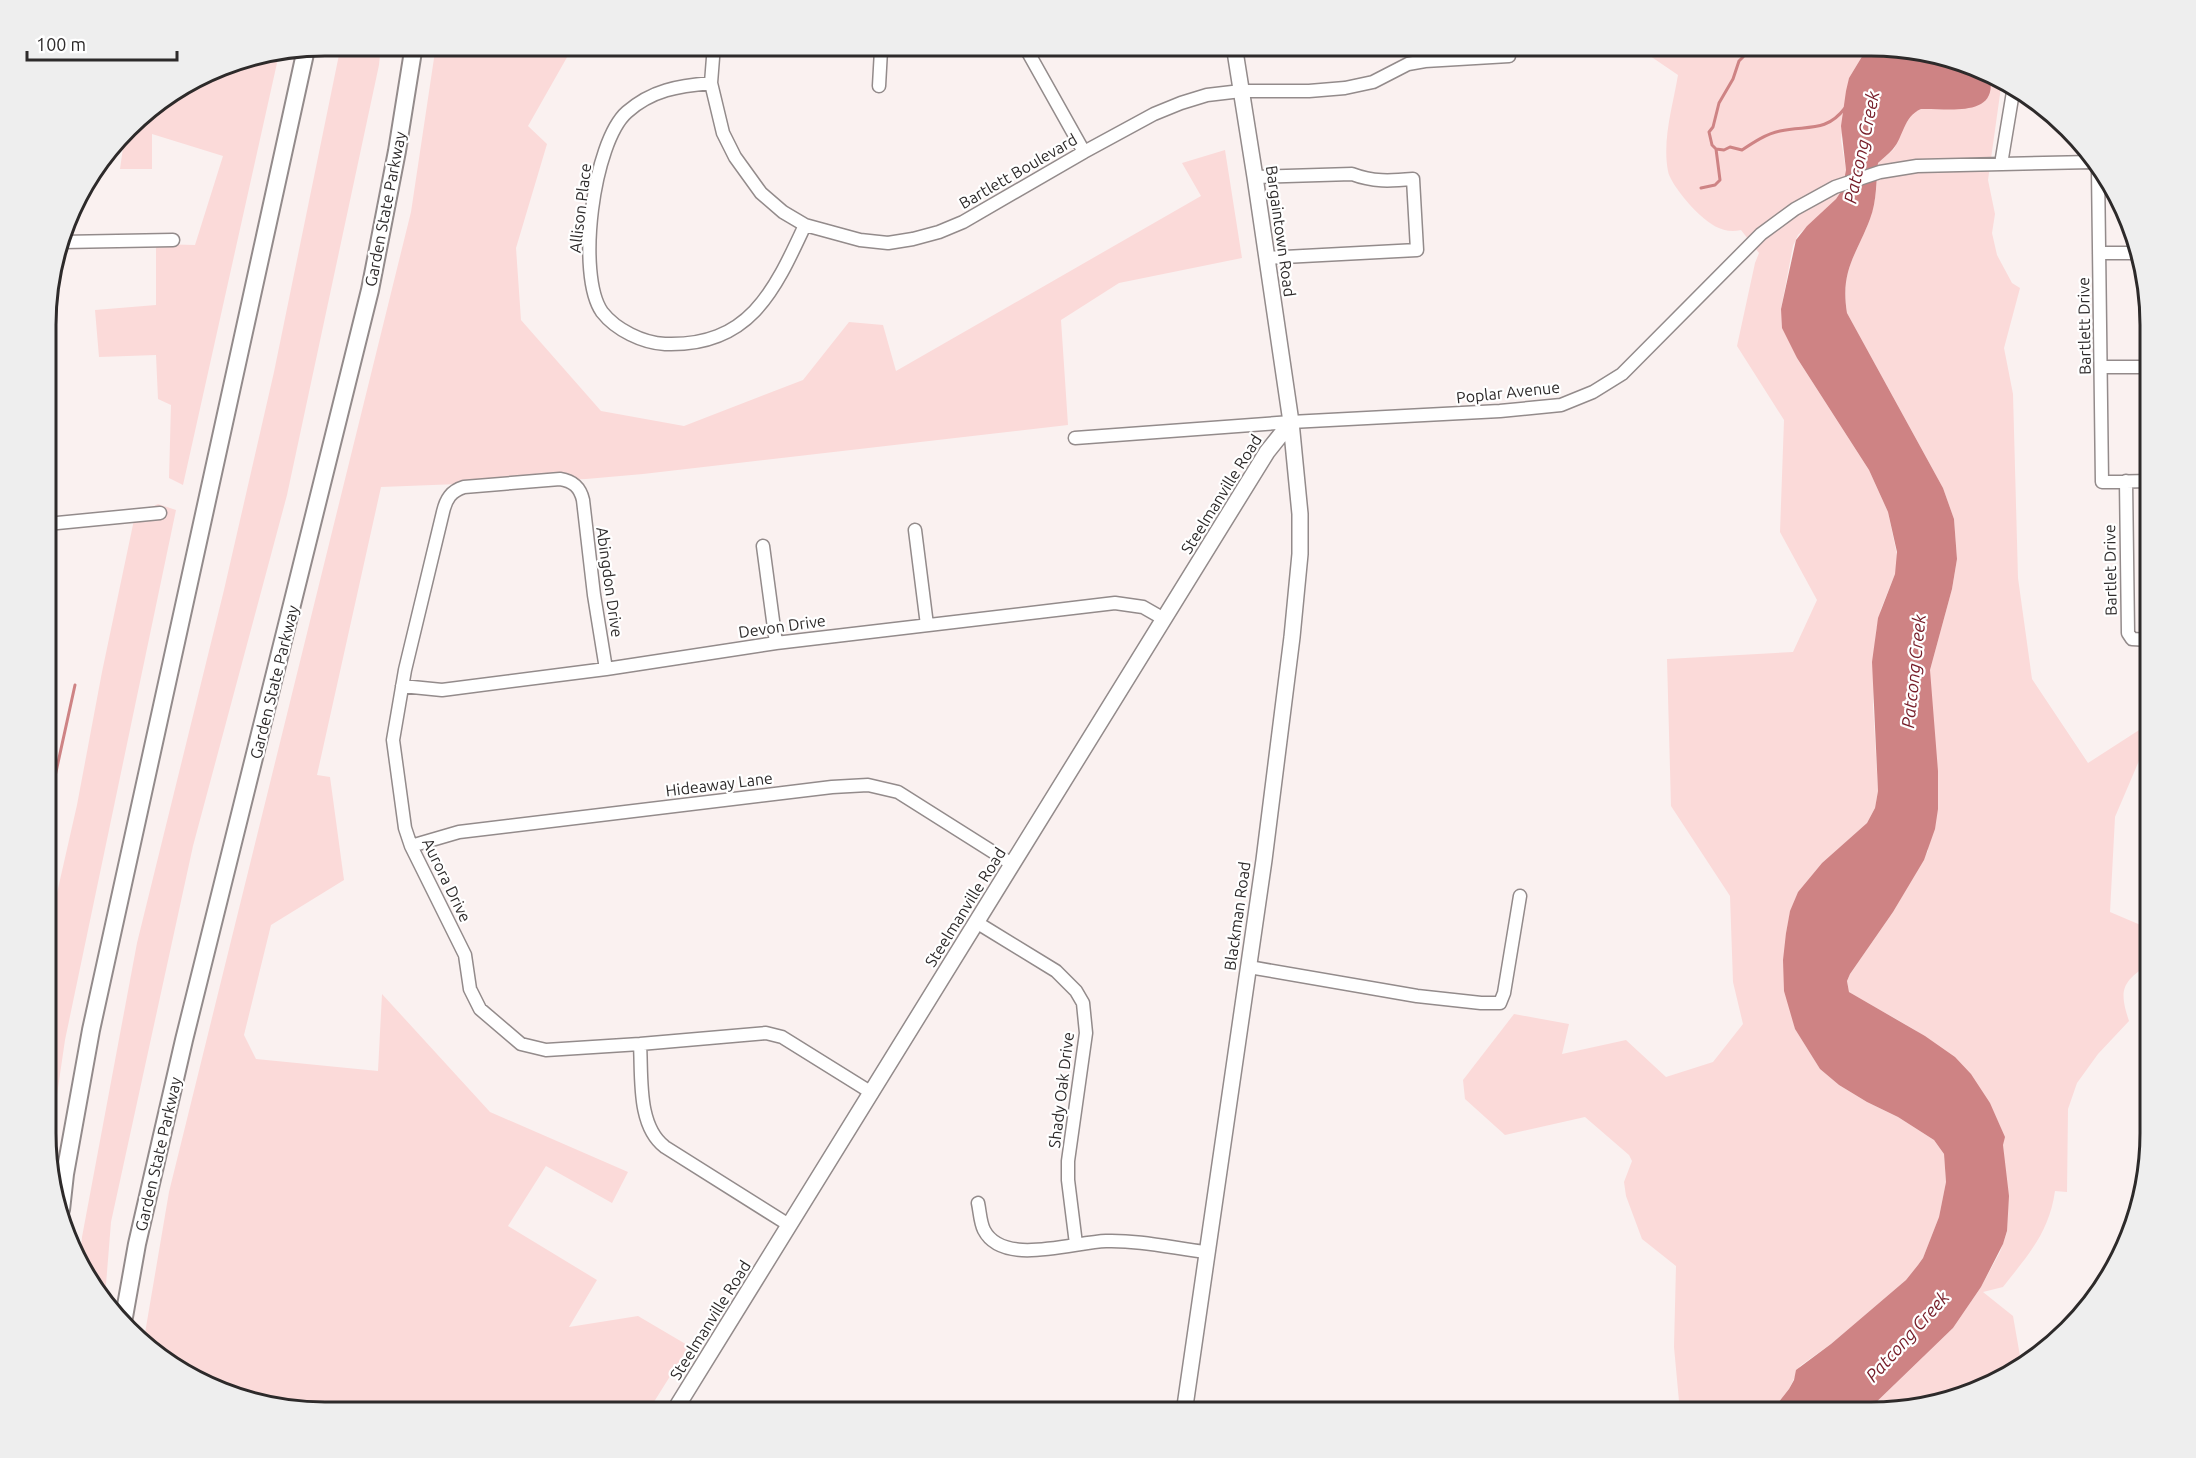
<svg xmlns="http://www.w3.org/2000/svg" width="2196" height="1458" viewBox="0 0 2196 1458" font-family="Ubuntu,sans-serif">
<rect width="100%" height="100%" fill="#faf1f0"/>
<path fill="#fbdad9" d="M341 45H381L379 65 287 495 193 846 111 1222 105 1297C81 1272 79 1273 82 1237L137 943 224 590 274 372Z
M436 45H583L570 52 528 126 547 144 516 248 521 320 601 411 684 426 803 380 849 322 883 325 896 371 1201 196 1182 163 1225 150 1242 258 1119 283 1061 320 1068 425 643 474 586 479 381 487 317 775 330 777 344 880 271 925 244 1035 256 1059 378 1071 382 994 490 1112 628 1172 612 1203 546 1166 508 1226 597 1280 569 1327 638 1316 689 1346 647 1413H325L235 1398 169 1366 144 1339 169 1192 411 212Z
M1634 45H1869L1849 78 1841 140 1846 170 1842 190 1836 199 1798 235 1793 246 1781 309 1797 358 1869 470 1888 512 1898 560 1895 574 1881 609 1876 631 1873 705 1878 791 1875 808 1867 823 1822 863 1798 892 1790 912 1786 933 1790 1007 1795 1029 1820 1069 1839 1085 1867 1102 1898 1117 1934 1140 1944 1154 1946 1182 1939 1217 1923 1258 1918 1265 1906 1280 1831 1344 1800 1366 1789 1389 1771 1412H1680L1674 1347 1676 1266 1642 1239 1626 1196 1624 1182 1632 1161 1629 1155 1585 1117 1505 1135 1465 1099 1463 1080 1514 1014 1569 1024 1562 1054 1626 1040 1666 1077 1713 1062 1743 1024 1733 982 1730 896 1671 806 1667 659 1793 652 1817 600 1780 532 1784 420 1737 346 1755 263 1759 253 1741 230C1725 234 1712 226 1700 215 1691 207 1670 183 1668 171 1662 140 1673 105 1678 75Z
M279 54 183 485 169 478 171 405 158 399 156 355 99 357 95 310 156 305V244L195 245 223 156 152 134V169H120L125 134 140 115 218 66Z
M1989 74 2002 80 1988 180 1995 214 1992 233 1997 255 2012 283 2020 288 2004 348 2013 394 2018 578 2032 679 2088 763 2150 723V735L2115 817 2110 912 2150 929V963C2123 982 2118 988 2129 1021L2098 1054 2077 1083 2068 1109 2067 1192 2055 1191C2049 1233 2028 1255 2003 1287L1983 1292 2013 1316 2020 1356 2023 1364 2011 1376 1889 1412H1866L1953 1328 1981 1287 2000 1252 2007 1232 2003 1145C2005 1134 2000 1126 1995 1115 1965 1049 1907 1027 1849 992L1847 981 1850 974 1893 912 1928 851 1930 670 1952 589 1957 559 1954 519 1943 488 1847 313C1840 270 1856 256 1870 219 1876 202 1877 181 1878 163L1894 149 1904 126 1914 112 1921 109H1959L1991 86Z
M158 504 176 510 65 1040 47 1163V937L77 805 102 672 135 515Z"/>
<path fill="#ce8384" d="M1869 45 1928 54 1930 59 1963 61 1989 74C2001 119 1948 108 1921 109 1903 117 1904 136 1893 149 1889 154 1883 158 1878 163 1876 181 1877 201 1870 219 1856 256 1840 270 1847 313L1943 488 1954 519 1957 559 1952 589 1930 670 1938 771V809L1935 829 1924 860 1893 912 1850 974 1847 981 1849 992 1925 1036 1955 1057 1971 1074 1990 1103 2005 1137 2003 1145 2009 1196 2007 1231 2003 1244 1981 1287 1953 1328 1866 1412H1771L1789 1389 1794 1380 1796 1370 1831 1344 1906 1280 1918 1265 1923 1258 1939 1217 1946 1182 1944 1154 1934 1140 1898 1117 1867 1102 1839 1085 1820 1069 1795 1029 1784 991 1783 960 1786 933 1790 911 1798 892 1822 863 1867 823 1875 808 1878 791 1872 662 1878 618 1895 574 1897 552 1888 512 1869 470 1797 358 1782 328 1781 309 1796 240 1807 226 1836 199 1842 190 1846 170 1841 126 1846 91 1849 78Z"/>
<g fill="none" stroke-linecap="round" stroke-linejoin="round">
<path stroke="#ce8384" stroke-width="3" d="M1716 149 1724 150 1730 147 1742 150C1754 142 1766 134 1780 131 1807 125 1826 133 1845 108
M1701 188 1715 185 1720 180 1716 149 1712 145 1709 132 1713 127 1719 103 1733 79 1739 61 1743 57 1750 45
M47 813 75 685"/>
<defs>
<path id="minor" d="M714 45 711 83 723 133 735 157 761 193 783 212 805 225 860 240 888 243 913 239 939 232 963 222 1084 152 1154 114 1181 103 1207 95 1241 91H1309L1345 88 1373 82 1408 64 1425 61 1509 56
M1024 45 1084 152
M711 83C678 86 652 90 627 112 593 142 576 275 602 312 616 330 643 343 665 344 749 347 774 292 805 225
M879 86 881 50 883 45
M2001 164 2014 86
M2098 169 2102 482 2150 481
M1255 177 1352 174C1373 182 1390 181 1413 179L1417 250 1266 258
M62 242 173 240
M2099 253H2134
M2101 367H2150
M1075 438 1291 422 1500 411 1561 405 1593 392 1622 374 1761 234 1795 209 1835 187 1880 172 1917 166 2092 162
M2126 481 2128 633 2132 639 2150 640
M47 524 160 513
M915 530 927 625
M763 546 776 643
M606 669 594 595 583 500C580 487 573 481 560 479L464 487C451 491 446 499 443 512L405 670 393 740 405 828 411 846 465 955 470 989 480 1009 521 1044 546 1050 640 1044 766 1033 782 1037 872 1093
M402 686 442 690 606 669 776 643 1115 603 1143 607 1164 619
M411 846 459 832 832 787 868 785 898 792 1012 864
M976 922 1056 971 1076 991 1083 1003 1086 1033 1068 1161V1180L1076 1244
M1249 967 1417 996 1481 1003H1500L1504 993 1520 896
M640 1044C642 1077 637 1126 665 1147L789 1225
M978 1203C980 1212 980 1222 984 1230 1003 1267 1073 1242 1106 1241 1139 1240 1173 1248 1206 1252"/>
<path id="major" d="M673 1413 1267 452 1291 422
M1184 1413 1264 860 1292 637 1300 554V514L1291 422 1255 177 1234 45"/>
<path id="highway" d="M61 1210 65 1174 91 1030 306 49
M124 1317 137 1244 184 1040 370 290 397 151 414 45"/>
</defs>
<use href="#minor" stroke="#938b8b" stroke-width="15"/>
<use href="#major" stroke="#938b8b" stroke-width="18"/>
<use href="#highway" stroke="#938b8b" stroke-width="20"/>
<use href="#minor" stroke="#fff" stroke-width="12"/>
<use href="#major" stroke="#fff" stroke-width="15"/>
<use href="#highway" stroke="#fff" stroke-width="16"/>
</g>
<g text-anchor="middle" dominant-baseline="central" stroke-width="4.5" stroke-linejoin="round" paint-order="stroke">
<g font-size="16" fill="#2d2a2a" stroke="#fff">
<text transform="translate(1018 171) rotate(-30)">Bartlett Boulevard</text>
<text transform="translate(580 208) rotate(-83)">Allison Place</text>
<text transform="translate(385 209) rotate(-79)">Garden State Parkway</text>
<text transform="translate(1281 231) rotate(82)">Bargaintown Road</text>
<text transform="translate(2084 326) rotate(-91)">Bartlett Drive</text>
<text transform="translate(1508 392) rotate(-6)">Poplar Avenue</text>
<text transform="translate(1221 494) rotate(-58)">Steelmanville Road</text>
<text transform="translate(2110 570) rotate(-91)">Bartlet Drive</text>
<text transform="translate(610 582) rotate(82)">Abingdon Drive</text>
<text transform="translate(782 626) rotate(-8)">Devon Drive</text>
<text transform="translate(274 682) rotate(-76)">Garden State Parkway</text>
<text transform="translate(719 784) rotate(-7)">Hideaway Lane</text>
<text transform="translate(447 880) rotate(64)">Aurora Drive</text>
<text transform="translate(965 907) rotate(-58)">Steelmanville Road</text>
<text transform="translate(1237 916) rotate(-82)">Blackman Road</text>
<text transform="translate(1061 1090) rotate(-83)">Shady Oak Drive</text>
<text transform="translate(158 1154) rotate(-77)">Garden State Parkway</text>
<text transform="translate(710 1320) rotate(-58)">Steelmanville Road</text>
</g>
<g font-size="18" font-style="italic" fill="#761c28" stroke="#fff">
<text transform="translate(1861 147) rotate(-78)">Patcong Creek</text>
<text transform="translate(1913 671) rotate(-84)">Patcong Creek</text>
<text transform="translate(1907 1336) rotate(-48)">Patcong Creek</text>
</g>
</g>
<path d="M0 0H2196V1458H0ZM325 56H1871A269 269 0 0 1 2140 325V1133A269 269 0 0 1 1871 1402H325A269 269 0 0 1 56 1133V325A269 269 0 0 1 325 56Z" fill="#eee" fill-rule="evenodd"/>
<path fill="none" stroke="#2d2a2a" stroke-width="3" d="M325 56H1871A269 269 0 0 1 2140 325V1133A269 269 0 0 1 1871 1402H325A269 269 0 0 1 56 1133V325A269 269 0 0 1 325 56Z"/>
<path d="M27 51v9h150v-9" fill="none" stroke="#2d2a2a" stroke-width="3"/>
<text x="36" y="51" font-size="18" fill="#2d2a2a" stroke="#ffffff" stroke-width="4.5" paint-order="stroke">100 m</text>
</svg>
